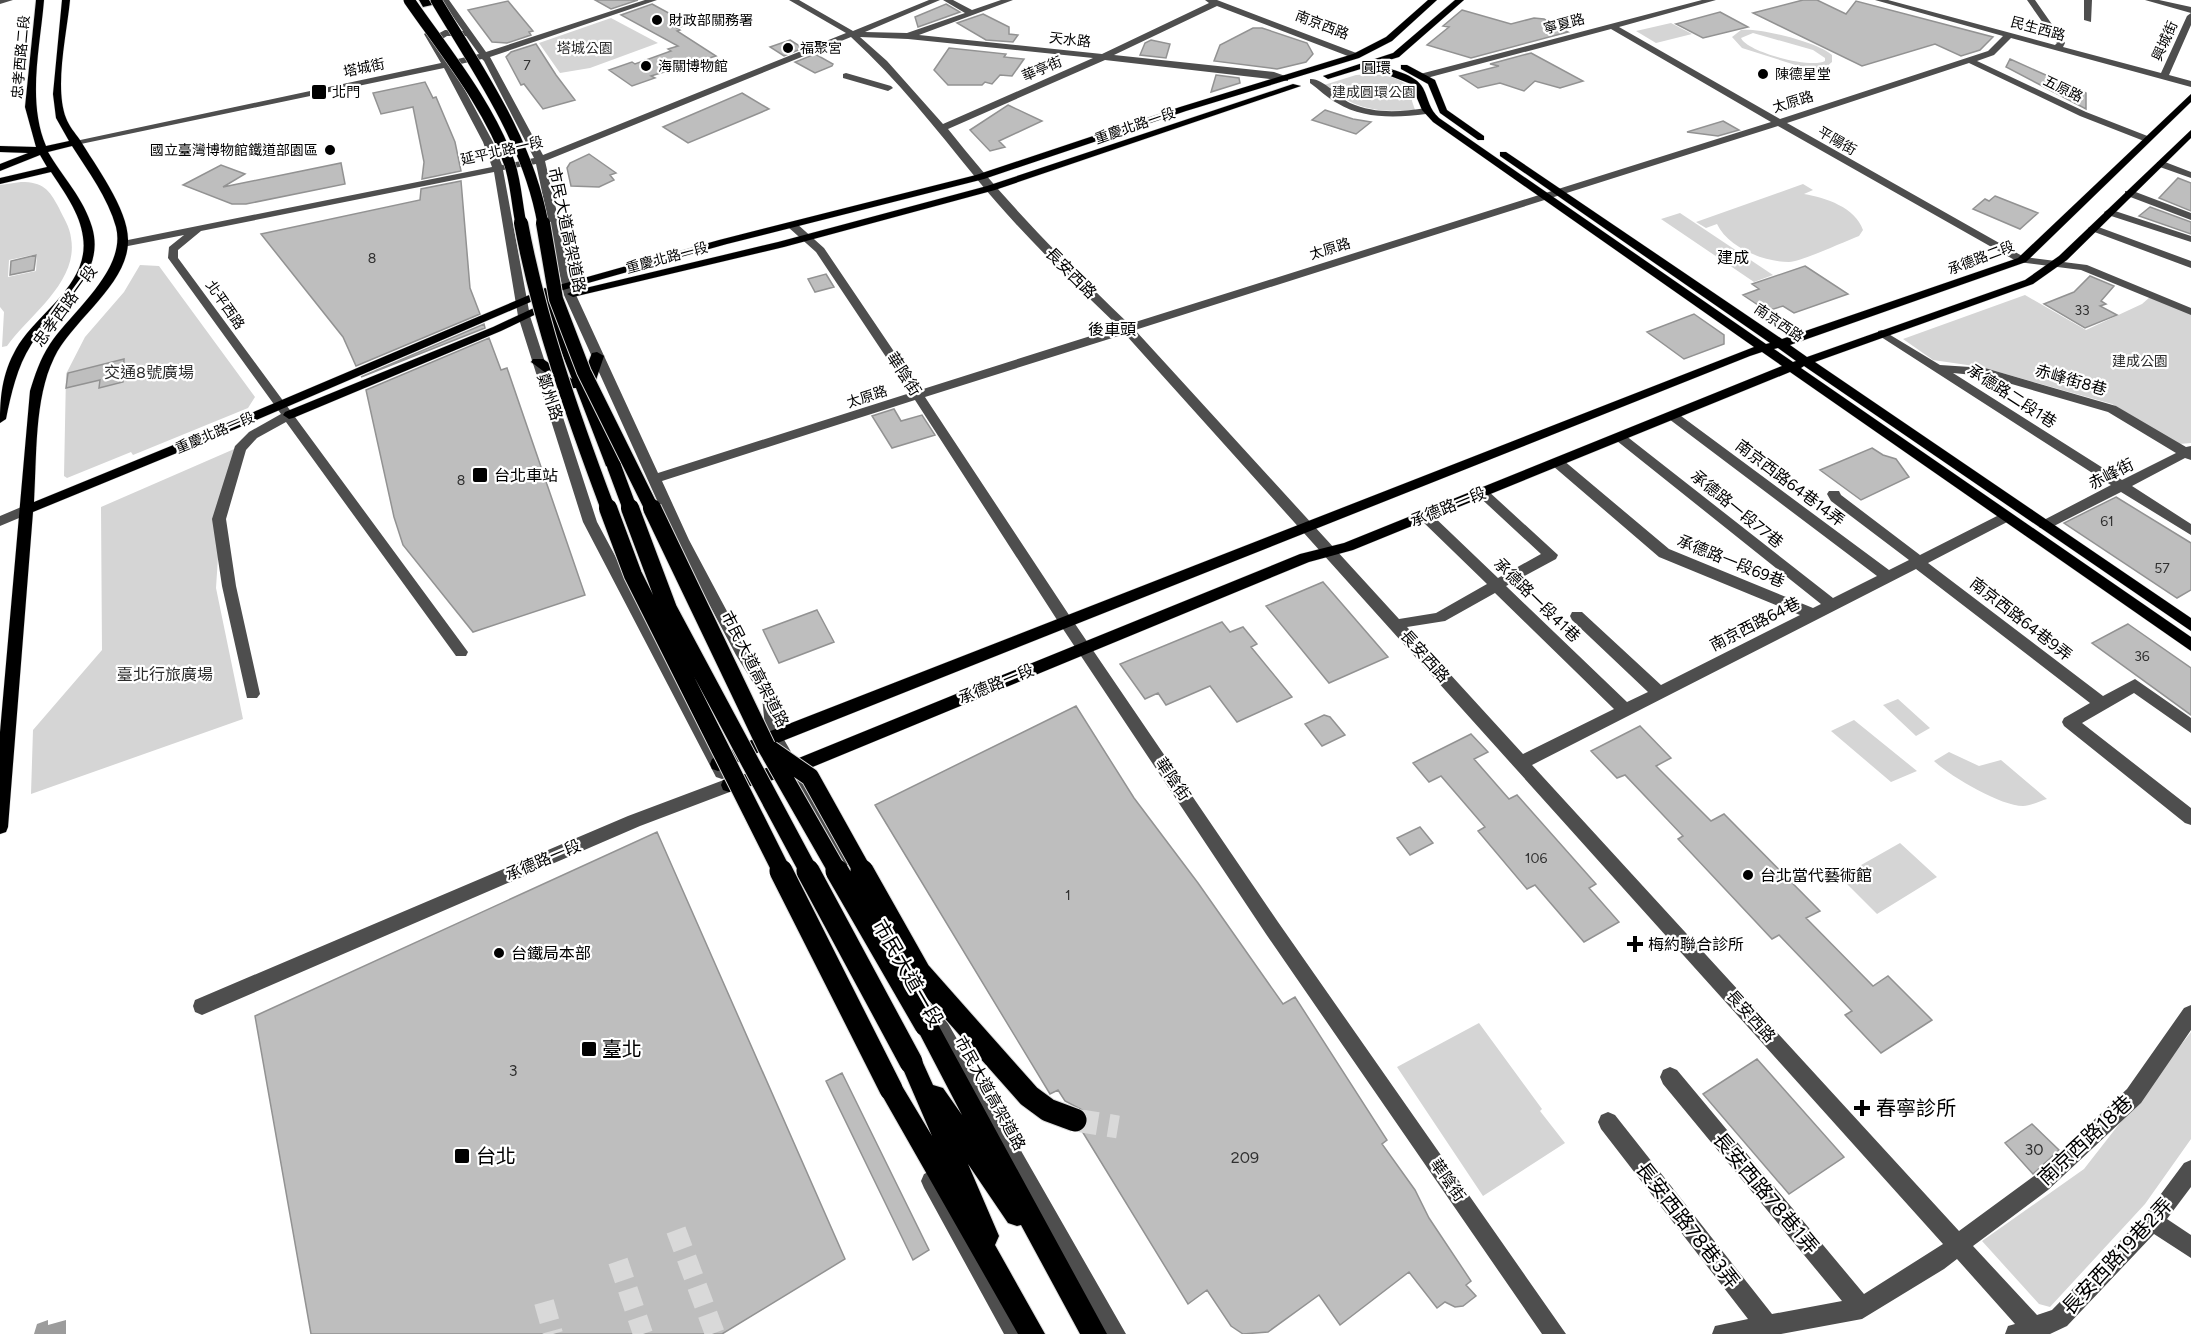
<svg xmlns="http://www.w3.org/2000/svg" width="2191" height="1334" viewBox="0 0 2191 1334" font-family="Figtree,'Noto Sans TC',sans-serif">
<rect width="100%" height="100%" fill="#fff"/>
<path fill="#d5d5d5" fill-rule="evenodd" d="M611 18 658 43 590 68 560 73 539 43Z
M1671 23 1692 34 1656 43 1636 31Z
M1741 30C1761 28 1817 42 1832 55V62L1826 67 1817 68 1826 71 1824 74 1742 48 1732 37ZM1753 33 1813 50 1825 58V61C1811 69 1747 52 1741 38Z
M1374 74C1389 76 1403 78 1413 91L1412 101 1415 110C1375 113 1355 109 1324 85L1356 75Z
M21 182C43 182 49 189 59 208 63 217 70 227 71 238 79 282 29 315 7 346L2 347 4 312 0 307V185ZM37 254 36 271 8 277 9 260Z
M1803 184 1813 190 1804 194C1826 198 1855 207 1863 230L1859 236C1843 242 1803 261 1789 262 1763 262 1728 247 1717 224L1706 228 1696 222Z
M1680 213 1773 275 1754 282 1661 219Z
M140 265 159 266 255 397 248 408 133 455 131 452 67 478 64 476 66 374 85 337 124 292Z
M2025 295 2086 330 2142 304 2150 297 2191 314V443L2179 444 2112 404 1981 367 1933 360 1903 339Z
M248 443 220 526 216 588 243 719 31 794 33 730 102 650 101 507Z
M1898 699 1930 728 1916 736 1883 705Z
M1854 720 1917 771 1891 782 1831 731Z
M1949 752 1979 766 2001 760 2047 799C2040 801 2030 806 2023 806 2001 806 1951 777 1934 761Z
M1900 843 1937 877 1877 914 1840 877Z
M1479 1023 1542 1109 1540 1111 1565 1143 1483 1196 1397 1067Z
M2191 1032V1139L2145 1204 2050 1307 2039 1304 1982 1241 2084 1169Z"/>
<path fill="#9c9c9c" d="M48 1320V1325L66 1320V1334H34L37 1324Z"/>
<path fill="#bebebe" stroke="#929292" stroke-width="1.5" d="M595 0H638L611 9Z
M1803 0H1817L1846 14 1856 1 1993 37 1980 50 1961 56 1935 44 1862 66 1753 13Z
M508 1 533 31 529 32 531 35 507 43 492 42 468 10Z
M652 4 689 24 677 28 680 30 677 31 716 56 651 76 655 78 632 86 609 70 632 62 635 64 671 51 668 49 678 46 621 15Z
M946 4 960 12 918 27 915 17Z
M1462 10 1511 24 1534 18 1544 19 1568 32 1471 58 1427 45 1449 27 1443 26Z
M1720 12 1748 27 1703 38 1676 24Z
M983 14 1009 27V34L1018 35 1013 42 986 40 957 23Z
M1253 28H1262L1307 43 1313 54 1306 62 1277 69 1214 61 1220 45Z
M790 40 803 48 784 56 770 47Z
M1151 40 1170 44 1166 58 1140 55 1145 43Z
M536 44 556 75 575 100 543 109 524 84 521 85 506 57 511 52Z
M949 48 1006 54 1004 57 1024 59 1012 76 1000 75 992 84 985 82 982 85H948L934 70Z
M1531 53 1583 81 1560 88 1535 81 1524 91 1500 83 1478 88 1460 76 1499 66 1490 64Z
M815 54 833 64 832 66 815 73 795 62Z
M2010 59 2086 93V109L2006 67Z
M1216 75 1239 78 1240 83 1211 92Z
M425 82 433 98 436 97 455 142 461 171 422 179 424 162 413 107 381 114 373 93Z
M742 93 769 109 688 143 663 127Z
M1008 105 1042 121 999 141 1005 147 990 151 970 130Z
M1325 110 1353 119 1371 122 1356 134 1312 120Z
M1723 121 1739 130 1718 136 1687 132Z
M589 154 616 173 610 175 614 180 599 187 571 186 567 168 570 163Z
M341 163 345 184 246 204H232L183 185 221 165 245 174 223 187Z
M2178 178 2191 183V211L2159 198Z
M461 181 470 288 480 314 356 366 343 337 261 234 420 200 421 189Z
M1995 196 2038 213 2020 229 1973 209 1985 199 1989 201Z
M2150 207 2191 222V234L2139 216Z
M36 255 34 270 10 275 11 261Z
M1805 266 1848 294 1794 313 1783 306 1767 311 1743 295 1759 289 1752 284Z
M826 274 834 287 815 292 808 279Z
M2090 276 2114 286 2101 301 2106 304 2100 306 2117 315 2085 328 2044 304 2074 292Z
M1694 314 1724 335V344L1684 359 1647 332Z
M484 324 485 328 361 377Z
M489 338 501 370 507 368 585 595 473 632 403 545 394 517 366 390Z
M124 359 123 382 99 388 100 380 66 388 68 373Z
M894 409 901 421 922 415 935 435 892 448 872 416Z
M1872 448 1883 455 1896 459 1909 477 1861 500 1820 470Z
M2116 497 2191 543V590L2177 598 2064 523Z
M1323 582 1388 657 1329 683 1266 606Z
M817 610 834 642 779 663 763 630Z
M1222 622 1230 632 1243 627 1257 644 1251 647 1292 697 1237 722 1210 686 1166 705 1158 693 1145 699 1120 664Z
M2128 624 2191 668V715L2092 643Z
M1076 706 1134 798 1198 883 1283 1004 1295 997 1387 1140 1382 1144 1415 1190 1429 1218 1471 1281 1466 1285 1476 1296 1463 1306 1455 1307 1445 1302 1437 1308 1409 1272 1340 1325 1319 1295 1268 1332 1243 1334 1231 1326 1207 1290 1188 1304 1082 1131 1088 1124 1086 1112 1065 1101 1058 1090 1050 1094 875 805Z
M1324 715 1330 717 1345 735 1322 746 1305 724Z
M1640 726 1671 758 1656 766 1711 821 1724 814 1820 911 1806 918 1873 986 1888 976 1932 1020 1881 1053 1845 1015 1852 1011 1779 935 1772 939 1678 839 1683 836 1625 775 1617 778 1591 751Z
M1471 734 1488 752 1474 759 1509 799 1517 795 1596 884 1589 888 1619 922 1584 942 1535 885 1527 889 1478 831 1485 827 1441 776 1429 782 1413 763Z
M1420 827 1433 843 1410 855 1397 838Z
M657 832 845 1259 722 1334H311L255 1016Z
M1757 1059 1844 1157 1789 1194 1703 1094Z
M842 1073 929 1250 913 1260 826 1081Z
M2032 1124 2059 1150 2033 1174 2005 1143Z"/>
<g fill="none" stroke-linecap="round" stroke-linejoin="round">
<path stroke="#d9d9d9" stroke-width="20" stroke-dasharray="20 10" stroke-linecap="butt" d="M676 1230 715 1334
M618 1261 643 1334
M544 1302 553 1334"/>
<path stroke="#d9d9d9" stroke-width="23" stroke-dasharray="23 11" stroke-linecap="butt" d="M1075 1120 1118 1127"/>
<defs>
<path id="major" d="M36 0H44C40 48 27 101 46 146L69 141 56 118 53 94 62 0H70C67 33 54 87 66 118 69 126 75 133 80 140 95 165 129 210 128 241 128 285 72 320 54 358 34 399 37 457 34 502L237 419 541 290 719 240 976 175 1180 107 1353 54 1386 37 1428 0H1437L1392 41 1359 58 1186 111 984 179 727 244 549 294 245 425 33 512 8 827 6 832 0 834V732L30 391C35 375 40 359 50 344 71 312 127 270 116 227 108 198 88 171 72 146L48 152C62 176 84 199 92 227 107 278 54 307 31 345 17 367 11 394 6 419L0 423C0 393 3 370 19 344 41 311 90 282 83 237 80 213 64 192 51 172L0 184V178L47 167 40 155 0 171V164L28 153 0 152V146L36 147 25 107Z
M1455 0H1464L1399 57 1376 64C1391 70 1416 74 1423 88 1429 100 1429 109 1439 118L1766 344 1770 343 1500 156V152H1506L1782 339 2018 258 2191 94V102L2026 262 1790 345 1807 357 2025 280 2059 256 2191 130V138L2067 260 2033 284 1815 362 2191 618V631L1804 366 1801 368 2191 637V651L1790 372 1353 550 1309 562 798 773 729 792 723 790 721 785 723 780 789 762 1300 554 1344 543 1782 366 1762 352 1750 356 780 742 724 769 718 771 712 769 710 764 712 759 768 732 1754 347 1433 122 1422 110 1411 84 1367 67 1328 79 1323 76 1393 53ZM1778 348 1796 361 1793 362 1774 349Z
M1401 65H1407L1435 80 1447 110 1484 136V140H1478L1440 113 1428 84 1401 69Z
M1293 84 1301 86 995 190 784 247 573 297 567 294 573 291 778 242 987 186Z
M551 300 555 301V305L501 331 293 418 289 419 283 415 285 412 493 327Z"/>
<path id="highway" d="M419 0H429L432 5 423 7Z
M545 288 552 292 584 373 592 353 597 352 604 356 592 392 622 466 620 470 614 471 606 466 576 388H566L531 362 533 359H543L572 379 538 292Z
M926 1014 934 1017 1107 1334H1080L1021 1225 1017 1226 1008 1223 968 1164 999 1236 995 1245 1045 1334H1018L883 1097 879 1089 883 1081 891 1077 899 1081 932 1136 900 1062 903 1054 911 1051 919 1054 933 1085 943 1088 962 1115 915 1025 918 1017Z"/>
</defs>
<use href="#major" stroke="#dbdbdb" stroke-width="1"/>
<use href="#highway" stroke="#dbdbdb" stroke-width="2"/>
<path fill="#4e4e4e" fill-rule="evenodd" d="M0 0H13L0 4Z
M441 0H449L486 52 645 0H657L490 57 543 155 846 33 789 0H799L853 31 929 0H940L865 32 907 33 965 13 943 0H953L972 10 1001 0H1013L919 35 1102 54 1209 3 1205 0H1217L1359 54V58H1353L1217 6 1114 55 1274 72 1288 77V81L1105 60 948 129C1003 199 1065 263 1129 324L1771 122 1611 29 1423 79 1420 78V74L1702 0H1716L1619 27 1780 119 1988 51 2003 36 1875 0H1888L2055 45 2057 43 2027 0H2035L2065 43 2063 47 2161 73 2187 16 2191 13V25L2169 75 2191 81V87L2011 38 1994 55 1977 61 2086 112 2150 137V141H2144L2080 116 1969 63 1787 123 2024 257 2087 265 2191 308V315L2081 270 2018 262 1778 126 1135 330 1399 619 1436 613 1487 584 1420 519 1418 516 1420 513H1430L1498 578 1541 554 1475 493 1477 490H1487L1558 555 1556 559 1506 586 1627 702 1648 692 1572 620 1570 616 1572 612H1582L1661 685 1800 615 1659 557 1553 466 1552 463 1553 460H1563L1669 549 1813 608 1821 604 1617 441V435H1625L1833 598 1877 576 1669 419V413H1677L1889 570 1909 560 1831 501 1827 494 1829 491H1839L1841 495 1920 555 2001 514H2011L2013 517 2011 520 1928 563 2103 696 2135 679 2191 718V733L2134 693 2082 723 2191 808V825L2185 823 2064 726 2062 722 2064 718 2090 703 1916 569 1532 765 1959 1231 2034 1176 2127 1089 2184 1008 2191 1005V1030L2141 1103 2048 1190 1973 1246 2037 1315 2052 1310 2146 1214 2184 1163 2191 1160V1187L2167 1219 2191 1235V1258L2154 1234 2067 1326 2050 1334H2005L2008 1326 2015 1324 1957 1259 1944 1269 1862 1319 1781 1334H1712L1715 1326 1748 1319 1601 1129 1598 1122 1601 1115 1608 1112 1615 1115 1772 1314 1842 1301 1663 1084 1660 1077 1663 1070 1670 1067 1677 1070 1864 1294 1943 1244 1125 334 925 397 1071 618 1278 922 1566 1334H1542L1266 934 1061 626 915 400 662 481 689 540 746 647 778 696 782 736 868 887 865 892 859 895 853 892 766 737 762 697 736 655 675 540 564 295 536 164 503 170 530 316 597 522 728 767 730 772 728 777 722 779 716 777 583 522 518 316 494 172 201 231 178 250V258L468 652 466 656H456L286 422 257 438 246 450 226 519 236 586 260 694 257 698H247L222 586 212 519 235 446 249 432 281 414 168 258 169 247 184 235 123 247 118 244 123 241 492 167 483 142 444 68 76 145 71 142 441 63 424 34 428 31 434 36 445 30 463 31ZM447 36H466L479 54 449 61 439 41ZM851 37C898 80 936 129 976 178 1019 231 1070 280 1119 327L920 390 824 248 796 223H788V227L816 252 910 393 658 473 576 295 545 161ZM860 37 908 39 1093 58 943 124 887 61ZM482 59 484 61 534 158 502 165 493 142 452 66ZM1495 593 1614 709 1523 754 1407 627 1445 621Z
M2084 0H2092L2091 22 2084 20Z
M2145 0H2159L2191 7V13Z
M846 73 891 86 893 88 888 91 843 78V74Z
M1310 79C1323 78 1338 97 1350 103 1374 114 1401 112 1426 108L1431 111 1426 114C1396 118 1363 119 1337 103 1327 98 1319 89 1310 83Z
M2157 162H2165L2191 172V178L2157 166Z
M2125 191H2133L2191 213V220L2125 195Z
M2109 209 2191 236V242L2105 214 2104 212Z
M2093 225 2191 261V268L2089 230 2088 228Z
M1882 330 1940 365 1985 368 2116 406 2186 447 2191 446V460L2185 458 2132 486 2191 524V535L2121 492 2050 528H2040L2038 525 2040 522 2111 485 1878 335V331ZM1953 373 1984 376 2108 412 2176 453 2122 480Z
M26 505 31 507 33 510 31 513 0 526V516Z
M729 778 735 780 737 785 735 790 640 826 209 1012 202 1015 195 1012 193 1006 195 1000 628 816Z
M931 1003 938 1006 1126 1334H1103L924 1018 922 1012 924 1006Z
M931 1171 938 1174 1027 1334H1004L924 1188 921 1181 924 1174Z"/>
<use href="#major" fill="#000" fill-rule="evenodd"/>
<use href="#highway" fill="#000" fill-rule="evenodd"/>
<defs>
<path id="highway-bridge-far3" d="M409 0C445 52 489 105 510 165 516 184 517 205 521 224
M436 0C479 72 528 140 543 224"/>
<path id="highway-bridge-far2" d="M521 223C539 320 573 416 608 509
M543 223 556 299 584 372 652 509
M614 466 630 509"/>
<path id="highway-bridge-far1" d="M608 508 633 575 782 872
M630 508 668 609 809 872
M652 508 767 748 838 872
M771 750 810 777 863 872"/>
<path id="highway-bridge" d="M781 871 891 1089
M808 871 911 1062
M837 871 926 1025
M862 871 919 972 1029 1096 1048 1110 1075 1120"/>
</defs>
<use href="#highway-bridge-far3" stroke="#dbdbdb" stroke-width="12" stroke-linecap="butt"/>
<use href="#highway-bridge-far2" stroke="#dbdbdb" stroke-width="16" stroke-linecap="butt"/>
<use href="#highway-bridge-far1" stroke="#dbdbdb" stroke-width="20" stroke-linecap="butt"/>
<use href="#highway-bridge" stroke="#dbdbdb" stroke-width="25" stroke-linecap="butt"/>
<use href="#highway-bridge-far3" stroke="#000" stroke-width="11"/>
<use href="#highway-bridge-far2" stroke="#000" stroke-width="14"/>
<use href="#highway-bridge-far1" stroke="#000" stroke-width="18"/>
<use href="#highway-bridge" stroke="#000" stroke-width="23"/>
</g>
<g fill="#000" stroke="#fff" stroke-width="2">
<circle cx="657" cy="20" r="6"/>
<circle cx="788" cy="48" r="6"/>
<circle cx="646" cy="66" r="6"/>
<circle cx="1763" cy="74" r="6"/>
<rect x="311" y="84" width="16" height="16" rx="3"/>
<circle cx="330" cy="150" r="6"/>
<rect x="472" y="467" width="16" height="16" rx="3"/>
<circle cx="1748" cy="875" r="6"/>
<path d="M1632 935h6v6h6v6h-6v6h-6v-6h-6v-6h6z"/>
<circle cx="499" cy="953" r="6"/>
<rect x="581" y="1041" width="16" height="16" rx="3"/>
<path d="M1859 1099h6v6h6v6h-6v6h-6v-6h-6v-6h6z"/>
<rect x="454" y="1148" width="16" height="16" rx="3"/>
</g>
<g text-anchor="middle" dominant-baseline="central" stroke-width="4.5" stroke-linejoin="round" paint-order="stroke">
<g font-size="14" fill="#000" stroke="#fff" text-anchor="start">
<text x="669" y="20">財政部關務署</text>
<text x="800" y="48">福聚宮</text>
<text x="658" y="66">海關博物館</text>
<text x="1775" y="74">陳德星堂</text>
<text x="332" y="92">北門</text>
<text x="318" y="150" text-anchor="end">國立臺灣博物館鐵道部園區</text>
</g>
<g font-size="14" fill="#000" stroke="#fff">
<text transform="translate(1564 24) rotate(-15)">寧夏路</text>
<text transform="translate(1322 25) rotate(21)">南京西路</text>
<text transform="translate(2038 29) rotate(15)">民生西路</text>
<text transform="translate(1070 40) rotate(6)">天水路</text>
<text transform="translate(2165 41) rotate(-66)">興城街</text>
<text transform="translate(21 57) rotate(-85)">忠孝西路二段</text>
<text transform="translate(364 68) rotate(-12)">塔城街</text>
<text transform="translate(1042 69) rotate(-23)">華亭街</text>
<text transform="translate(2063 89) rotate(26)">五原路</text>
<text transform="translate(1793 102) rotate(-17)">太原路</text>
<text transform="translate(1135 126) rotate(-19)">重慶北路一段</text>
<text transform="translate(1837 141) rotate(30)">平陽街</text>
<text transform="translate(502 151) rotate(-13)">延平北路一段</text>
<text transform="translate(1330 249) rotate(-17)">太原路</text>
<text transform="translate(667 258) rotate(-15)">重慶北路一段</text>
<text transform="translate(1981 258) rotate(-21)">承德路二段</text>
<text transform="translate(225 305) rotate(55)">北平西路</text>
<text transform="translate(1779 323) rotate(34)">南京西路</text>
<text transform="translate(867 397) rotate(-18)">太原路</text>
<text transform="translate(215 433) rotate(-23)">重慶北路一段</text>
</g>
<g font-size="14" fill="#2c2c2c" stroke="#fff">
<text x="585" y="48">塔城公園</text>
<text x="1374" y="92">建成圓環公園</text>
<text x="2140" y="361">建成公園</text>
</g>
<g font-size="14" fill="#303030">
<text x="527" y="65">7</text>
<text x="372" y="258">8</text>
<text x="2082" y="310">33</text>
<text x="461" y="480">8</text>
<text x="2107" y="521">61</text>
<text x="2162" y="568">57</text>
<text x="2142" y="656">36</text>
<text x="1536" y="858">106</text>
<text x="1068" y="895">1</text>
</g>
<g font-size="15" fill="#000" stroke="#fff">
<text x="1376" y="68">圓環</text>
</g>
<g font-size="16" fill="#000" stroke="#fff">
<text transform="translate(567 230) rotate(78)">市民大道高架道路</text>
<text transform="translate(1071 273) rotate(45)">長安西路</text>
<text transform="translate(65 306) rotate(-54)">忠孝西路一段</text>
<text transform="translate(904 374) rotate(57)">華陰街</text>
<text transform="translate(2071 380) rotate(16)">赤峰街8巷</text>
<text transform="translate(2012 396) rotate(33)">承德路二段1巷</text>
<text transform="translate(550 397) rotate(72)">鄭州路</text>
<text transform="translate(2111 474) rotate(-27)">赤峰街</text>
<text transform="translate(1790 483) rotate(37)">南京西路64巷14弄</text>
<text transform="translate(1448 507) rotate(-22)">承德路一段</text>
<text transform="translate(1737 509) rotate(39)">承德路一段77巷</text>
<text transform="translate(1731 561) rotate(22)">承德路一段69巷</text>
<text transform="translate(1537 600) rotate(44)">承德路一段41巷</text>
<text transform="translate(2021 619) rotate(38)">南京西路64巷9弄</text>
<text transform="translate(1755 624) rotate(-27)">南京西路64巷</text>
<text transform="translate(1425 656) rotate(48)">長安西路</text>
<text transform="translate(755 669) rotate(63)">市民大道高架道路</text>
<text transform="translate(996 684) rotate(-22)">承德路一段</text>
<text transform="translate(1173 779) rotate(56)">華陰街</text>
<text transform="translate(543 860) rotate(-23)">承德路一段</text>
<text transform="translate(1751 1016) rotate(48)">長安西路</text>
<text transform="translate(990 1093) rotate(61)">市民大道高架道路</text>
<text transform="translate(1448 1180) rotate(55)">華陰街</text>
</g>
<g font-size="16" fill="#000" stroke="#fff">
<text x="1733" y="257">建成</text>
<text x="1112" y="329">後車頭</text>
</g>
<g font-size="16" fill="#2c2c2c" stroke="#fff">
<text x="149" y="372">交通8號廣場</text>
<text x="165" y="674">臺北行旅廣場</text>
</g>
<g font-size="16" fill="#000" stroke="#fff" text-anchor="start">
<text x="494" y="475">台北車站</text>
<text x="1760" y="875">台北當代藝術館</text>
<text x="1648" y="944">梅約聯合診所</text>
<text x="511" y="953">台鐵局本部</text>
</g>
<g font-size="16" fill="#303030">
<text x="513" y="1070">3</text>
<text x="2034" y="1149">30</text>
<text x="1245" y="1157">209</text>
</g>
<g font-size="20" fill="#000" stroke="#fff">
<text transform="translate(908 973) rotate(60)">市民大道一段</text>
<text transform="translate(2085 1140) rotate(-43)">南京西路18巷</text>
<text transform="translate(1766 1193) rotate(50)">長安西路78巷1弄</text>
<text transform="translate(1688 1225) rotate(52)">長安西路78巷3弄</text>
<text transform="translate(2117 1256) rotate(-47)">長安西路19巷2弄</text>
</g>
<g font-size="20" fill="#000" stroke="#fff" text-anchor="start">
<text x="602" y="1049">臺北</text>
<text x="1876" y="1108">春寧診所</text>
<text x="476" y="1156">台北</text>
</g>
</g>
</svg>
